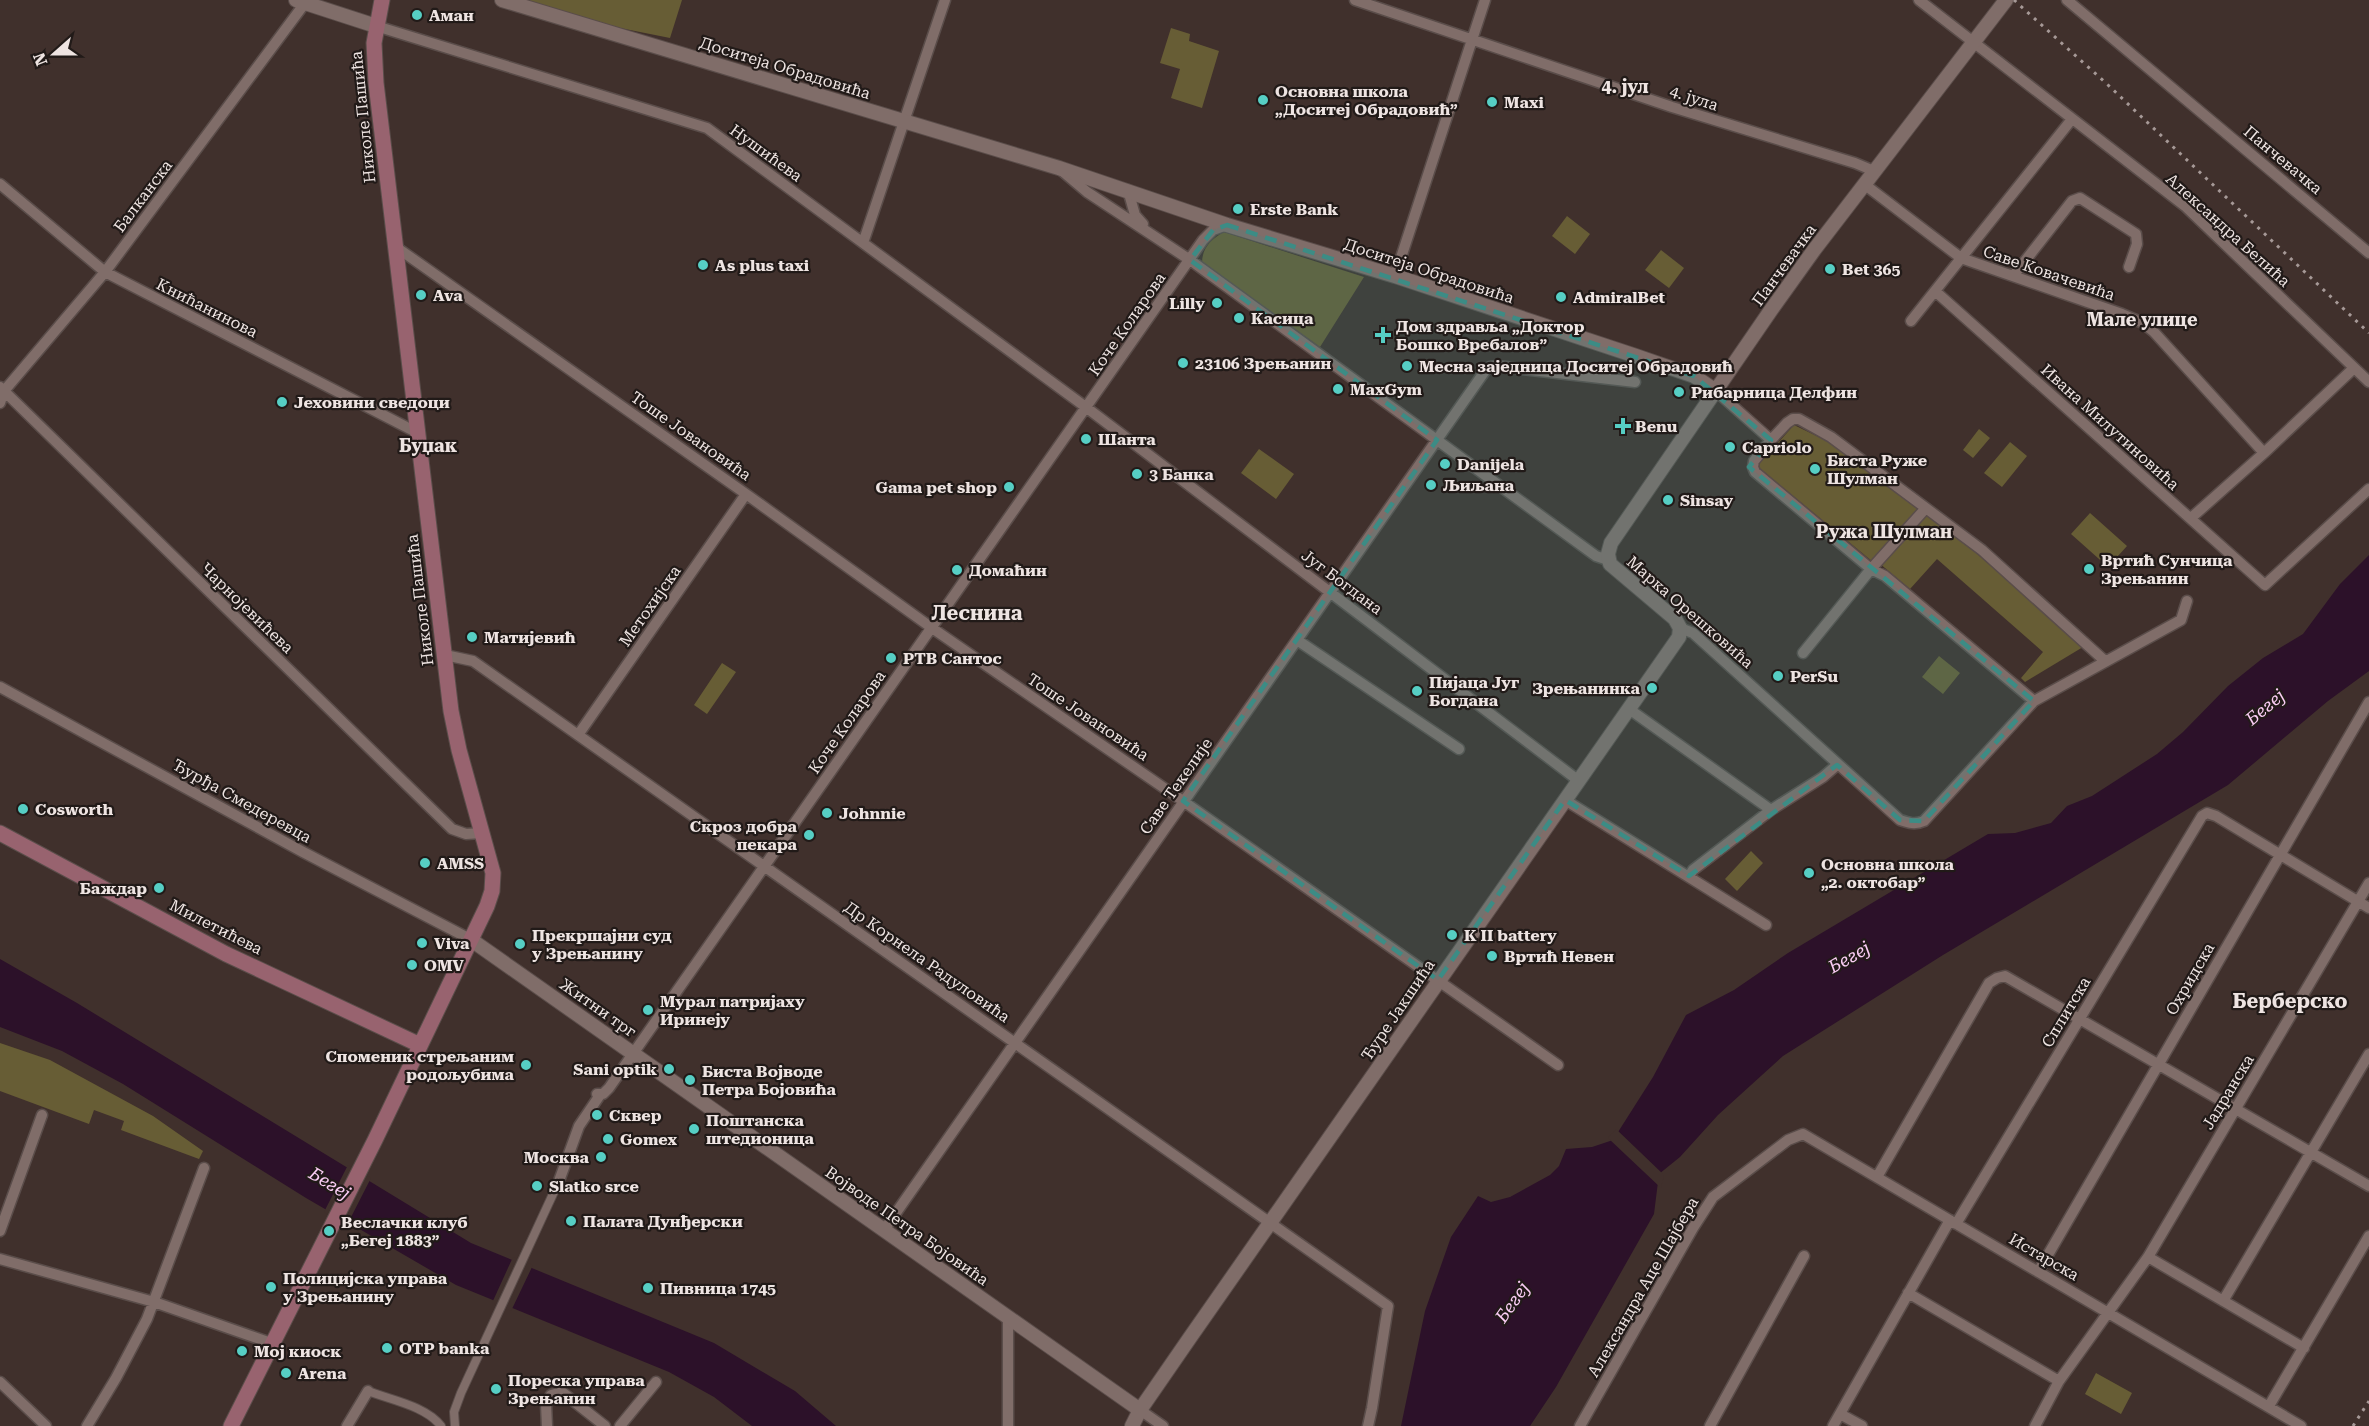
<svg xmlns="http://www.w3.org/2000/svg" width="2369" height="1426" viewBox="0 0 2369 1426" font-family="'Roboto Serif',serif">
<rect width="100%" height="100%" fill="#40302c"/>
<path fill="#675d35" d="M522 0H682L670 38 610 26Z
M1171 28 1190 34 1189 41 1219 51 1202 108 1171 98 1180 69 1160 63Z
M1567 216 1590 234 1575 254 1552 236Z
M1224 232 1364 277 1320 347 1202 263C1202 248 1211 239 1224 232Z
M1661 250 1684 268 1669 288 1645 270Z
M1794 425 1829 442 1920 508 1873 562 1757 466Z
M1979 429 1990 438 1973 458 1963 450Z
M2010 442 2027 456 2002 487 1984 473Z
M1259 449 1294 474 1276 499 1241 473Z
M1926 509 2083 647 2025 682 2021 678 2043 652 1937 559 1910 589 1879 563Z
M2090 513 2127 546 2108 567 2071 534Z
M1939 656 1960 673 1943 694 1922 677Z
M722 663 736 672 707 714 694 705Z
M1751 851 1763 863 1737 891 1725 879Z
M0 1043 50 1060 153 1116 203 1151 199 1159 121 1130 124 1121 94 1110 89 1124 0 1091Z
M2096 1373 2132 1393 2121 1414 2085 1394Z"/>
<path fill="#2c1129" d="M2369 555V671L2328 701 2228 785 1943 955 1783 1056 1718 1115 1680 1157 1659 1174 1654 1214 1556 1387 1530 1426H1401L1425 1311 1451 1237 1478 1196 1491 1202 1510 1197 1550 1175 1559 1166 1566 1149 1592 1147 1613 1140 1653 1077 1686 1015 1734 990 1788 953 1988 834 2015 833 2051 823 2067 806 2092 796 2157 754 2183 732 2228 686 2263 658 2303 634 2340 584Z
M0 959 77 1003 471 1243 714 1343 795 1391 836 1426H752L714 1397 669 1372 456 1285 306 1198 123 1084 62 1051 0 1027Z"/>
<path fill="#40302c" d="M1616 1129 1664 1175 1661 1188 1608 1138Z
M348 1165 371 1178 347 1225 324 1212Z
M513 1257 533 1265 511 1311 492 1303Z"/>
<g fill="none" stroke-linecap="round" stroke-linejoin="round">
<defs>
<path id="pedestrian" d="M368 1391C391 1400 426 1406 441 1426
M455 1426 454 1412 461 1393 559 1181"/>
<path id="minor" d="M1355 0 1672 107 1855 163 1874 171
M1919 0 2185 206 2369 382
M2067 0 2369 253
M376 26 707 128 1087 408 1579 781
M1061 170 1087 192 1190 260 1596 556 1608 560
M0 184 105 272 418 433
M1864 184 1961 258 2122 314 2143 323 2154 332 2264 453
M1128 190 1135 215 1143 224
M863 243 945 0
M396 247 746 494 932 628 1183 801 1558 1065
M2014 275 2072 201 2080 198 2136 234 2137 244 2129 267
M1395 276 1485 0
M1935 291 2265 585 2369 489
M1911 321 2072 119
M0 387 452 829 466 834 482 833
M1716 391 1771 440
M0 403 4 391 105 272 305 3
M2191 518 2264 453 2354 368
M1680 628 1693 633 1900 820C1909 823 1915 825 1924 821L2034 701 1885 576 1871 569 1755 472 1753 467 1754 461 1771 440 1787 423 1793 419H1799L1831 437 1982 550 2105 661
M1297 640 1459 749
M1803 653 1871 569 1926 508
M445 655 473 661 1388 1306 1372 1408 1368 1426
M0 687 303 852 470 939
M2034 701 2181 620 2187 601
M1629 709 1771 810
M578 735 746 494
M1565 800 1766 925
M1689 876 1693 870 1771 810 1823 777 1837 765
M597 1094H603L609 1088 1203 240 1213 230 1227 225
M1877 1177 1989 983 1997 978 2005 976 2369 1186
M559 1181 579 1126 600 1095
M1956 1224 2202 816 2207 813 2216 816 2369 908
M884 1230 1485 371 1490 367 1497 366 1635 382
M0 1231 42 1115
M2148 1257 2304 1348
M0 1259 154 1302 271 1343
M2038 1272 2369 702
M1908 1293 2059 1381
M2223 1301 2369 1054
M1008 1317V1426
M0 1382 46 1426
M2269 1406 2369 1236
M1140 1410 1163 1426
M1840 1414 1862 1426
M87 1426 116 1378 147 1319 204 1168
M347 1426 368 1391
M547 1426 546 1404 551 1395 562 1392 605 1426
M620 1426 656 1382
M1580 1426 1693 1228 1713 1197 1788 1140 1803 1134 2301 1426
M1710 1426 1804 1256
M1833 1426 1950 1220
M2035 1426 2059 1381 2148 1257 2369 883"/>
<path id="tertiary" d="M296 0 376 26
M502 0 1059 168 1227 225 1395 276 1636 356 1694 376 1716 391
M470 939 1140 1410
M1132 1426 1140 1410 1189 1339 1679 637 1680 628 1675 619 1610 564 1608 554 1611 543 1771 310 1814 250 2006 0"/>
<path id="secondary" d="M0 833 226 954 420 1045
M231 1426 375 1140 487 906 492 891 493 873 459 750 451 711 376 83 374 43 382 0"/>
</defs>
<use href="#pedestrian" stroke="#5a4d4a" stroke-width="10"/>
<use href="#minor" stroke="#5a4d4a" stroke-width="13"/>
<use href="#tertiary" stroke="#5a4d4a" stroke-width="16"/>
<use href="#secondary" stroke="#5a4d4a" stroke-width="17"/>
<use href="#pedestrian" stroke="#806d69" stroke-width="8"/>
<use href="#minor" stroke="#806d69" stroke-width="10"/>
<use href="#tertiary" stroke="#806d69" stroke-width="14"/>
<use href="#secondary" stroke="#98636f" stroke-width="15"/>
<path stroke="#a69997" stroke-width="3" stroke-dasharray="3 6" stroke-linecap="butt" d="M2014 0 2108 85 2369 333
M2353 1426 2369 1401"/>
</g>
<path fill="#3c8c85" fill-opacity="0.2" stroke="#3c8c85" stroke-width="4.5" stroke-dasharray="12 8" stroke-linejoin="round" d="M1227 225 1694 376 1771 440 1749 467 2034 701 1924 821 1900 820 1837 765 1689 876 1565 800 1438 980 1183 801 1437 440 1190 260 1213 230Z"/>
<g fill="#56cec4" stroke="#211a18" stroke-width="2">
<circle cx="417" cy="15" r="6"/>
<circle cx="1263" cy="100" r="6"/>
<circle cx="1492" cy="102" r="6"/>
<circle cx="1238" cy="209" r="6"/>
<circle cx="703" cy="265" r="6"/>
<circle cx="1830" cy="269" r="6"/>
<circle cx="421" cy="295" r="6"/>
<circle cx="1561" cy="297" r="6"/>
<circle cx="1217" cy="303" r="6"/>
<circle cx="1239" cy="318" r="6"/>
<path d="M1380 326h6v6h6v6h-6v6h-6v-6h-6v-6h6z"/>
<circle cx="1183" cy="363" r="6"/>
<circle cx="1407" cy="366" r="6"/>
<circle cx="1338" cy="389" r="6"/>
<circle cx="1679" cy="392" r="6"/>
<circle cx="282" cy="402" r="6"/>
<path d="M1620 417h6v6h6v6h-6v6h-6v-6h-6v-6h6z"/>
<circle cx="1086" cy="439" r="6"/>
<circle cx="1730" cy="447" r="6"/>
<circle cx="1445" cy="464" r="6"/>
<circle cx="1815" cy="469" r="6"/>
<circle cx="1137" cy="474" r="6"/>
<circle cx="1431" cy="485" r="6"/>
<circle cx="1009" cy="487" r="6"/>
<circle cx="1668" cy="500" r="6"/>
<circle cx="2089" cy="569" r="6"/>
<circle cx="957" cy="570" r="6"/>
<circle cx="472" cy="637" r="6"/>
<circle cx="891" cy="658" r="6"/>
<circle cx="1778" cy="676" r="6"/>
<circle cx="1652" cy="688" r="6"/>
<circle cx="1417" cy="691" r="6"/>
<circle cx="23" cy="809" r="6"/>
<circle cx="827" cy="813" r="6"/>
<circle cx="809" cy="835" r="6"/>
<circle cx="425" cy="863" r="6"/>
<circle cx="1809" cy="873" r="6"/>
<circle cx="159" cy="888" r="6"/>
<circle cx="1452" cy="935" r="6"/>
<circle cx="422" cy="943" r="6"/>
<circle cx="520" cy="944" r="6"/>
<circle cx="1492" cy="956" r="6"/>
<circle cx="412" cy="965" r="6"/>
<circle cx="648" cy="1010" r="6"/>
<circle cx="526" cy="1065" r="6"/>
<circle cx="669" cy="1069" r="6"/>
<circle cx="690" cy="1080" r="6"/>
<circle cx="597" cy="1115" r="6"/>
<circle cx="694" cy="1129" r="6"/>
<circle cx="608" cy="1139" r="6"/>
<circle cx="601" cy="1157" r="6"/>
<circle cx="537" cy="1186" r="6"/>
<circle cx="571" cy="1221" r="6"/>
<circle cx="329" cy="1231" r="6"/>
<circle cx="271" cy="1287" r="6"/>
<circle cx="648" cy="1288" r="6"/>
<circle cx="387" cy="1348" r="6"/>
<circle cx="242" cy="1351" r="6"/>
<circle cx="286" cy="1373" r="6"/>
<circle cx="496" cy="1389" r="6"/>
</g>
<g text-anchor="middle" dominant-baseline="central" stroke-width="4.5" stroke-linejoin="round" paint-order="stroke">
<g font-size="16" font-weight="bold" fill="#eee4e2" stroke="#211a18" text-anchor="start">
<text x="429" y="15">Аман</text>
<text x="1275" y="91">Основна школа<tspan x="1275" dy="18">„Доситеј Обрадовић”</tspan></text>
<text x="1504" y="102">Maxi</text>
<text x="1250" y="209">Erste Bank</text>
<text x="715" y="265">As plus taxi</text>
<text x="1842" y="269">Bet 365</text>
<text x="433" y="295">Ava</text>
<text x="1573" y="297">AdmiralBet</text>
<text x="1205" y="303" text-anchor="end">Lilly</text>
<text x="1251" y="318">Касица</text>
<text x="1396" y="326">Дом здравља „Доктор<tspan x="1396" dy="18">Бошко Вребалов”</tspan></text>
<text x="1195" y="363">23106 Зрењанин</text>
<text x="1419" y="366">Месна заједница Доситеј Обрадовић</text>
<text x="1350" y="389">MaxGym</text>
<text x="1691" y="392">Рибарница Делфин</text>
<text x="294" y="402">Јеховини сведоци</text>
<text x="1635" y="426">Benu</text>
<text x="1098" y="439">Шанта</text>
<text x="1742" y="447">Capriolo</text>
<text x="1827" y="460">Биста Руже<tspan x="1827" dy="18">Шулман</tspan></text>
<text x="1457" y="464">Danijela</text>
<text x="1149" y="474">3 Банка</text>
<text x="1443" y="485">Љиљана</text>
<text x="997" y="487" text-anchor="end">Gama pet shop</text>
<text x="1680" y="500">Sinsay</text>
<text x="2101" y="560">Вртић Сунчица<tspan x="2101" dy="18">Зрењанин</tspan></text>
<text x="969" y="570">Домаћин</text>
<text x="484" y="637">Матијевић</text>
<text x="903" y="658">РТВ Сантос</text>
<text x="1790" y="676">PerSu</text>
<text x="1429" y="682">Пијаца Југ<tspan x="1429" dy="18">Богдана</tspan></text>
<text x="1640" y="688" text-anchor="end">Зрењанинка</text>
<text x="35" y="809">Cosworth</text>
<text x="839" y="813">Johnnie</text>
<text x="797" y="826" text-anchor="end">Скроз добра<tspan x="797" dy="18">пекара</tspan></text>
<text x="437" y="863">AMSS</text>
<text x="1821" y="864">Основна школа<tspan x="1821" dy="18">„2. октобар”</tspan></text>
<text x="147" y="888" text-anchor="end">Баждар</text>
<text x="532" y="935">Прекршајни суд<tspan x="532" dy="18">у Зрењанину</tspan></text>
<text x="1464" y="935">K II battery</text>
<text x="434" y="943">Viva</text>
<text x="1504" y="956">Вртић Невен</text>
<text x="424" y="965">OMV</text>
<text x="660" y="1001">Мурал патријаху<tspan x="660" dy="18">Иринеју</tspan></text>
<text x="514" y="1056" text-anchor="end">Споменик стрељаним<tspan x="514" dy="18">родољубима</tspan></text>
<text x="657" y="1069" text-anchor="end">Sani optik</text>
<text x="702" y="1071">Биста Војводе<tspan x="702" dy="18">Петра Бојовића</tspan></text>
<text x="609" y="1115">Сквер</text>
<text x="706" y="1120">Поштанска<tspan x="706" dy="18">штедионица</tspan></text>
<text x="620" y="1139">Gomex</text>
<text x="589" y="1157" text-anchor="end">Москва</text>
<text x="549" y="1186">Slatko srce</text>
<text x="583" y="1221">Палата Дунђерски</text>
<text x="341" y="1222">Веслачки клуб<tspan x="341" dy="18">„Бегеј 1883”</tspan></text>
<text x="283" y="1278">Полицијска управа<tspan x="283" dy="18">у Зрењанину</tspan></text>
<text x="660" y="1288">Пивница 1745</text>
<text x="399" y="1348">OTP banka</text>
<text x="254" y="1351">Мој киоск</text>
<text x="298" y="1373">Arena</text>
<text x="508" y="1380">Пореска управа<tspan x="508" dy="18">Зрењанин</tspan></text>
</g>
<g font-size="16" fill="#eee4e2" stroke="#211a18">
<text transform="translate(785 68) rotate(17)">Доситеја Обрадовића</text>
<text transform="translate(1694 98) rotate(18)">4. јула</text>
<text transform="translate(363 117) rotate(-96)">Николе Пашића</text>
<text transform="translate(766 153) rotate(36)">Нушићева</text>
<text transform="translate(2283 160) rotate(40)">Панчевачка</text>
<text transform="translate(143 196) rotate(-53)">Балканска</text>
<text transform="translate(2228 230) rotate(42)">Александра Белића</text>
<text transform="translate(1784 265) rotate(-54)">Панчевачка</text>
<text transform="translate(1429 271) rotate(18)">Доситеја Обрадовића</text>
<text transform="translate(2049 273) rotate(19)">Саве Ковачевића</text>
<text transform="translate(207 308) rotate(27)">Книћанинова</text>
<text transform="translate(1127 324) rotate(-55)">Коче Коларова</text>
<text transform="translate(2110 427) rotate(42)">Ивана Милутиновића</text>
<text transform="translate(691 436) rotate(35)">Тоше Јовановића</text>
<text transform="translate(1342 582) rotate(37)">Југ Богдана</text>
<text transform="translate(420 600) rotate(-97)">Николе Пашића</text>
<text transform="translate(650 606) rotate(-55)">Метохијска</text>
<text transform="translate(247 608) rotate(44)">Чарнојевићева</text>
<text transform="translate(1690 612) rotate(41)">Марка Орешковића</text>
<text transform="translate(1088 717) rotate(34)">Тоше Јовановића</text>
<text transform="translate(847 722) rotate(-55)">Коче Коларова</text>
<text transform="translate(1176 786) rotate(-55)">Саве Текелије</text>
<text transform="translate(242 801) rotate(29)">Ђурђа Смедеревца</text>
<text transform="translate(216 927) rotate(27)">Милетићева</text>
<text transform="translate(927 962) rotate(35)">Др Корнела Радуловића</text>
<text transform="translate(2190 979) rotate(-60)">Охридска</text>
<text transform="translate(598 1008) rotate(35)">Житни трг</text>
<text transform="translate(1398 1010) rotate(-56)">Ђуре Јакшића</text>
<text transform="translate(2066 1012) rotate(-59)">Сплитска</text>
<text transform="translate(2228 1092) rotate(-59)">Јадранска</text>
<text transform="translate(907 1226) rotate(35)">Војводе Петра Бојовића</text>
<text transform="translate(2044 1257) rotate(30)">Истарска</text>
<text transform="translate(1643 1287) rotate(-60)">Александра Аце Шајбера</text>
</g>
<g font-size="18" font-weight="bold" fill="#eee4e2" stroke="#211a18">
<text x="1625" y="86">4. јул</text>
<text x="2142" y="319">Мале улице</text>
<text x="428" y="445">Буџак</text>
<text x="1884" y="531">Ружа Шулман</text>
</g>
<g font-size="18" font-style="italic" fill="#fbcef5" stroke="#211a18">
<text transform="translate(2265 707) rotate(-40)">Бегеј</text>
<text transform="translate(1849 957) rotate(-30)">Бегеј</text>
<text transform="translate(330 1183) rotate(31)">Бегеј</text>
<text transform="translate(1512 1302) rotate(-55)">Бегеј</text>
</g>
<g font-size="20" font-weight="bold" fill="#eee4e2" stroke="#211a18">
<text x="977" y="613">Леснина</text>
<text x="2290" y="1001">Берберско</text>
</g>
</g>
<g transform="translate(54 54) rotate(249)" stroke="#211a18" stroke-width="4.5" paint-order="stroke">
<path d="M0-4.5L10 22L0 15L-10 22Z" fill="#eee4e2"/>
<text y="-9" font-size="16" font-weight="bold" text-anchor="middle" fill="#eee4e2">N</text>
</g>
</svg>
